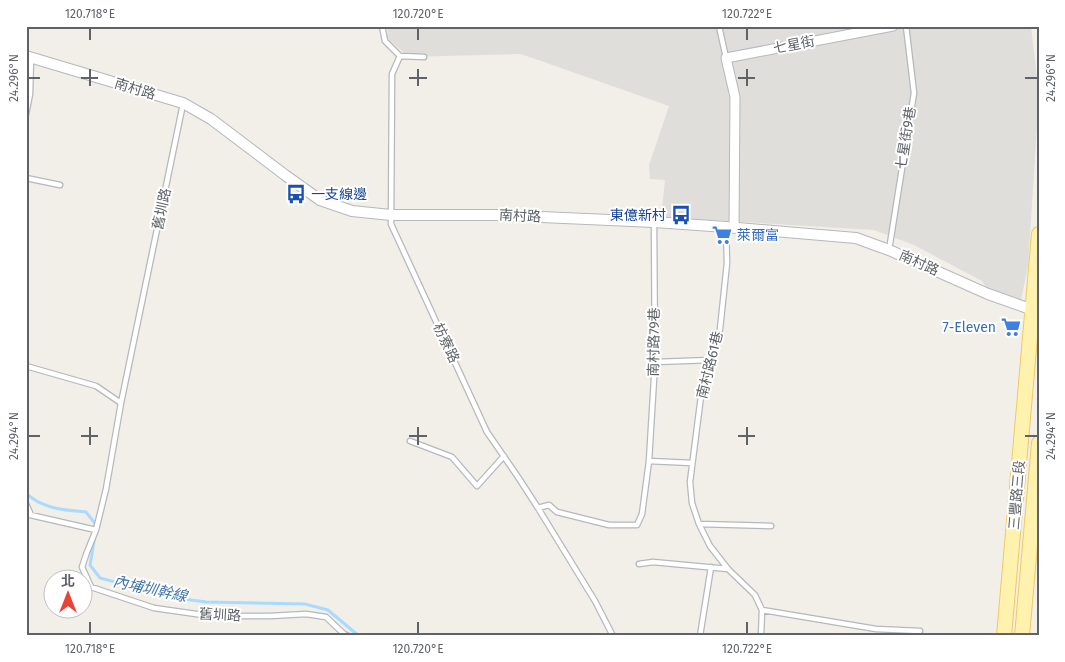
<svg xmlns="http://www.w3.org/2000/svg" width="1065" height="662" viewBox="0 0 1065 662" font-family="'Fira Sans','Noto Sans TC',sans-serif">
<rect width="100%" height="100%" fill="#f1efe8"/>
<path fill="#e0deda" d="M388 26H1031L1037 78 1038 111 1028 266 1020 305 994 299 982 281 914 245 874 230 661 217 665 180 650 179 649 165 669 106 521 54 409 57 387 38Z"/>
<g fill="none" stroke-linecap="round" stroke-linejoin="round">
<path stroke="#aadaff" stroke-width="3" d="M26 493C42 509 65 510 86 512L97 526
M95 536 90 565 100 578 176 598 206 602 305 604 328 610 359 636"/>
<defs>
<path id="service" d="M382 26 385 41 400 56 392 74 391 224 487 432 518 477 538 508 595 601 613 636
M719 26 726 58
M400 56 424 57
M183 104 121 403 106 489 96 530 87 552 82 567 91 587 154 608 210 616H270L306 614 326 617 344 634 348 636
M26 114 30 94 31 58
M26 178 60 185
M726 227 727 263 720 329 701 396 690 482 692 503 699 524 710 546 728 569 755 595 762 610 761 636
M889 250 914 93 906 26
M655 362 711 360
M26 366 96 386 121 403
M410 441 452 457 477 486 504 456
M649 461 655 362 654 223
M26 504 31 515
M538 508 549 505 557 512 609 525H637L642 514 649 461 692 463
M26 514 96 530
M699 524 771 526
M639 564 653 562 728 569
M762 610 876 629 920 631
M700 636 711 567"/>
<path id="minor" d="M734 228 735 97 726 58 893 26"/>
<path id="tertiary" d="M26 56 183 103 211 119 285 175 320 200 352 211 391 215H496L654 222 726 227 856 238 889 250 988 294 1033 310H1038"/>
<path id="primary" d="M1004 636 1039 234
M1022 636 1039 443"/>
</defs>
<use href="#service" stroke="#b5b8bc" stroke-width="7"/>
<use href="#minor" stroke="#b5b8bc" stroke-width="11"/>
<use href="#tertiary" stroke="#b5b8bc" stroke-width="12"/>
<use href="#primary" stroke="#f2c960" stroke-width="16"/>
<use href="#service" stroke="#fff" stroke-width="4.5"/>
<use href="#minor" stroke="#fff" stroke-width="9"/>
<use href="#tertiary" stroke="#fff" stroke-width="10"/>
<use href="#primary" stroke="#fff2af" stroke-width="14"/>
</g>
<path fill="none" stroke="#5f6368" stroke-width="2" d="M90 28V40M418 28V40M747 28V40M90 69V86M418 69V86M747 69V86M28 78H40M81 78H98M409 78H427M738 78H755M1025 78H1038M90 427V445M418 427V445M747 427V445M28 436H40M81 436H98M409 436H427M738 436H755M1025 436H1038M90 622V634M418 622V634M747 622V634"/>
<defs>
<symbol id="bus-bare" viewBox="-9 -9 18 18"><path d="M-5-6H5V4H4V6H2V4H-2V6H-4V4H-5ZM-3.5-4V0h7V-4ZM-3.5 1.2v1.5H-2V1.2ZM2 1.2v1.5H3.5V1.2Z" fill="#1a4fb4" stroke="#fff" stroke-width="2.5" paint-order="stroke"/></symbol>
<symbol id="supermarket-bare" viewBox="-9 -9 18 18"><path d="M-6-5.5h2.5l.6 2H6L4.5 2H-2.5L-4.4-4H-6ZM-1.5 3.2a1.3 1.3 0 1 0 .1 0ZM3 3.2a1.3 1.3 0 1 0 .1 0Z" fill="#3f7fe0" stroke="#fff" stroke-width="2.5" paint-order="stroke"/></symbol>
</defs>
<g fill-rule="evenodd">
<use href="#bus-bare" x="282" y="180" width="28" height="28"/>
<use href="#bus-bare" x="667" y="201" width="28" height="28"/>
<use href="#supermarket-bare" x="708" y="221" width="28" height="28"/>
<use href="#supermarket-bare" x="997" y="313" width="28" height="28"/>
</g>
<g text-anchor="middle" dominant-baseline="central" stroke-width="4" stroke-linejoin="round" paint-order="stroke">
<g font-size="14" fill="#5f6368" stroke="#fff">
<text transform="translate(794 45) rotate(-11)">七星街</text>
<text transform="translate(135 89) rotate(17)">南村路</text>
<text transform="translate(906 138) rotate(-81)">七星街9巷</text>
<text transform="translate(162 209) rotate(-78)">舊圳路</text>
<text transform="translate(520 216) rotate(3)">南村路</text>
<text transform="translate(919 263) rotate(24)">南村路</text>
<text transform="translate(654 342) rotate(-89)">南村路79巷</text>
<text transform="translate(446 343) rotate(65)">枋寮路</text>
<text transform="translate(710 365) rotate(-76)">南村路61巷</text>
<text transform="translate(1017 495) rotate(-85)">三豐路三段</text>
<text transform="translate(220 615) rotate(3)">舊圳路</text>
</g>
<g font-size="14" fill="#164399" stroke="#fff" text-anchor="start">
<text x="311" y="194">一支線邊</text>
<text x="666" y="215" text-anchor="end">東億新村</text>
</g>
<g font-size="14" fill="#366cbe" stroke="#fff" text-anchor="start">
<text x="737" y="235">萊爾富</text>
<text x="996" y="327" text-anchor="end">7-Eleven</text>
</g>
<g font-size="15" font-style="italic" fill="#4174aa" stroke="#fff">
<text transform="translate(150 589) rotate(12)">內埔圳幹線</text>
</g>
</g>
<rect width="1065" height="662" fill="none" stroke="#ffffff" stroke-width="55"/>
<g transform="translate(68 594)"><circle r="24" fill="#ffffff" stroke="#bfc1c3"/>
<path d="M0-4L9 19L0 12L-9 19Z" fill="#ea4335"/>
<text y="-8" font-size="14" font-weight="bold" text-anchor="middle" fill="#5f6368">北</text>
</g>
<rect x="28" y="28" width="1010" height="606" fill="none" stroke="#5f6368" stroke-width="2"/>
<g font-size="12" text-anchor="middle" fill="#5f6368">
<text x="90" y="18">120.718°E</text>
<text x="418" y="18">120.720°E</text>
<text x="747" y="18">120.722°E</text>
<text transform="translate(14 78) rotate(-90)" y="4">24.296°N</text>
<text transform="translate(1051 78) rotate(-90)" y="4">24.296°N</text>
<text transform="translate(14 436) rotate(-90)" y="4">24.294°N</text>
<text transform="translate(1051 436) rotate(-90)" y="4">24.294°N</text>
<text x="90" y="653">120.718°E</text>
<text x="418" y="653">120.720°E</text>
<text x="747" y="653">120.722°E</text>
</g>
</svg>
